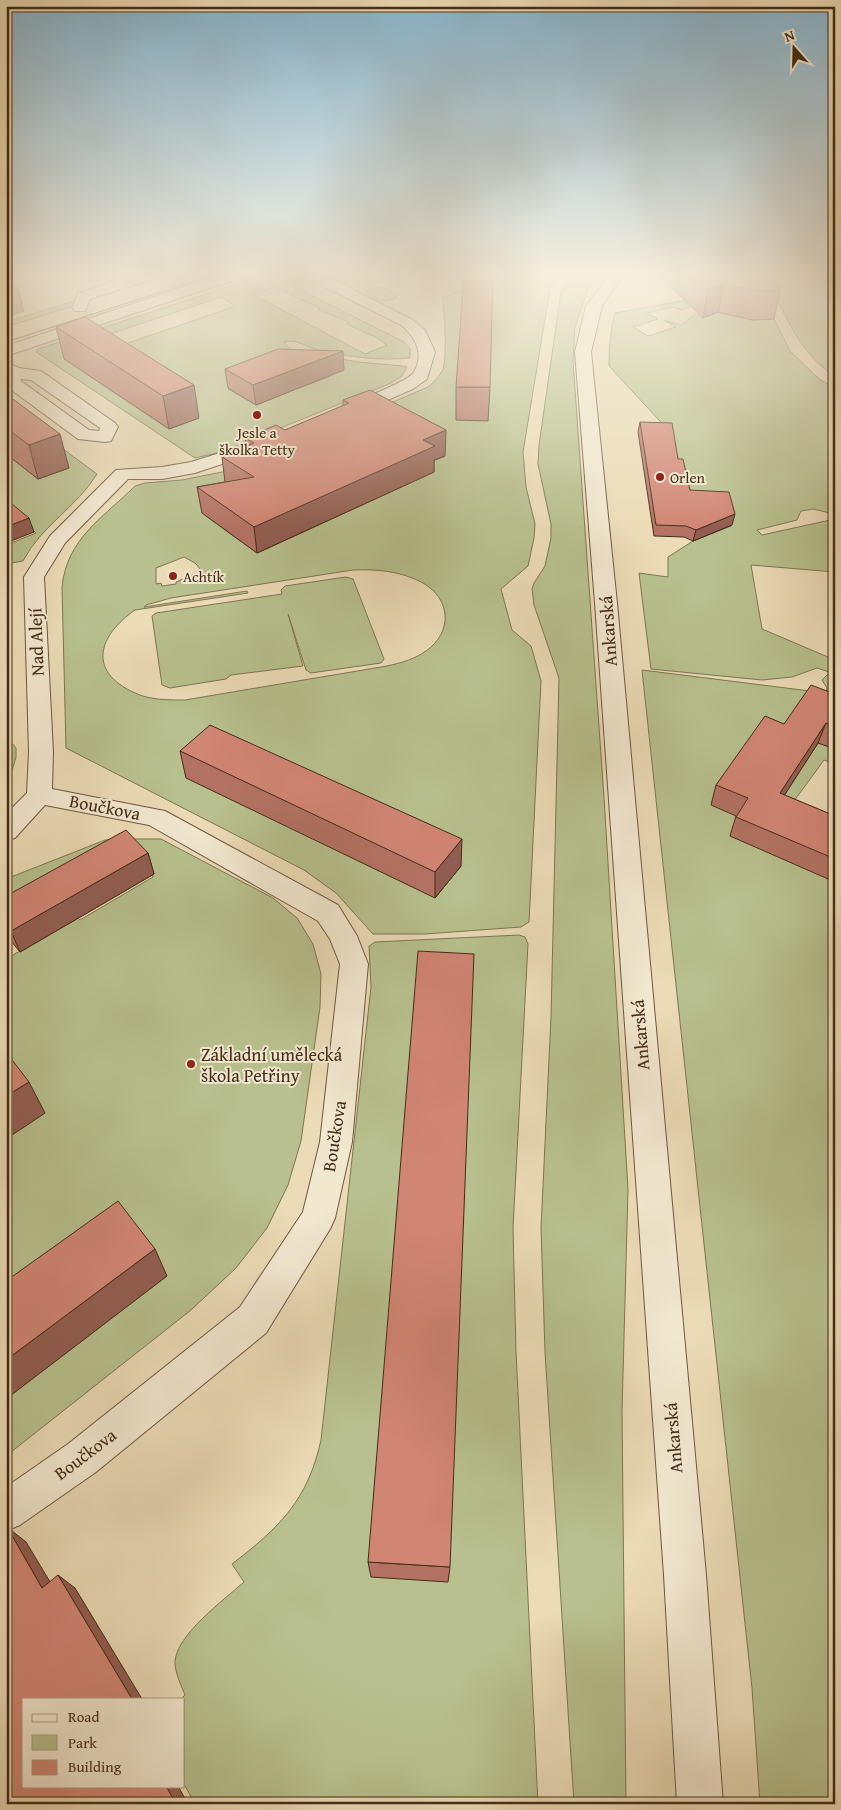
<svg xmlns="http://www.w3.org/2000/svg" width="841" height="1810" viewBox="0 0 841 1810" font-family="'Gentium Book Plus',serif">
<rect width="100%" height="100%" fill="#ebdbb6"/>
<filter id="stains"><feTurbulence type="fractalNoise" baseFrequency=".004" numOctaves="4"/><feColorMatrix values="0 0 0 0 .2 0 0 0 0 .09 0 0 0 0 .02 0 0 0 .5 -.17"/></filter>
<radialGradient id="worn" r=".72"><stop offset=".6" stop-color="#630" stop-opacity="0"/><stop offset="1" stop-color="#630" stop-opacity=".3"/></radialGradient>
<path fill="#b7c08e" stroke="#7e7652" fill-rule="evenodd" d="M264 275 295 287 404 342 410 349V358C381 361 353 357 325 352 312 350 297 338 284 342L291 350 358 362 403 366 407 367 402 376 389 384 221 452 195 458 36 352 38 349ZM275 287 286 293 289 292 293 294 291 295 320 308 318 309 348 322 347 324 370 335H372L387 345 365 354 254 295ZM221 297 236 306 122 345 107 335ZM303 360 331 376 310 384 304 381 278 396 256 405 228 389Z
M328 275H361L373 281V283C358 294 343 282 328 275Z
M501 275H563L550 289 523 452 526 487 535 524 534 538 528 566 501 589 512 630 531 646 541 681 529 922 521 927 425 934H373L336 893 304 870 66 748 62 587C67 538 103 518 135 486L145 483 182 480 222 472 304 440 428 387C434 382 440 376 443 369 447 357 445 311 442 298ZM445 456 423 466 434 472 257 553 206 516ZM184 557 195 563 202 571 176 582V584L162 586 161 583 156 584V568ZM353 570C377 569 401 571 423 583 451 599 453 632 426 651 415 659 401 663 387 666L185 700C168 700 150 700 135 693 86 671 99 635 135 610L248 593 247 591 144 607 146 605 171 598Z
M576 275H601L588 288 575 327 573 361 604 797 628 1189 622 1412 626 1804H574L545 1352 541 1228 551 1017 559 678 534 605 532 589 534 583 545 566 551 538V524L538 464 539 445 561 292Z
M818 275H835V376C805 358 788 323 774 292L775 286C789 280 802 277 818 275Z
M378 287 389 290 397 297 395 299 381 301 366 293 368 290Z
M741 290 688 307 683 310 672 307 647 313 658 319 633 327 648 336 676 327 664 320 681 325 702 309 751 320 774 319 790 351 819 379 835 388V512L830 513 813 509 801 511 797 520 757 530 762 535 835 519V572L751 565 762 629 835 660V674L817 668 792 677 762 680 651 669 639 573 668 577V557L693 541 731 526 690 500 671 433 609 366C609 348 610 332 615 313Z
M74 301 72 306 67 308 6 327V322Z
M6 407 97 474C77 507 41 526 23 561L6 564V545L36 533 6 507V454L38 479 69 467Z
M346 577 353 579 384 659 381 663 311 673 306 670 288 614 303 666 231 675 226 679 170 688 162 685 152 616 156 613 282 594 281 590 285 586Z
M642 670 826 693 827 688 822 680 828 674 835 677V716L742 818 835 882V1804H760L752 1688Z
M6 736 16 748V757L6 792Z
M818 743 835 749V764L824 760 786 812 773 813Z
M116 839H161L273 898 297 918 313 944 321 974 320 1007 301 1141 288 1185 267 1228 236 1268 191 1310 6 1456V1399L167 1276 6 1321V1139L45 1113 6 1081V959L78 918 80 920 153 877 152 875 153 874 6 922V879L105 840Z
M519 935 525 937 528 944 513 1228 516 1352 538 1804H195L184 1784V1699H181L185 1695C181 1685 175 1673 175 1662 176 1635 224 1600 244 1582L232 1564C279 1528 308 1500 321 1440L371 987 369 946 375 942Z"/>
<g fill="none" stroke-linecap="round" stroke-linejoin="round">
<defs>
<path id="minor" d="M135 275H158L156 278 90 299 85 311H75L72 308 78 293Z
M220 275H242L240 278 6 356V346Z
M305 275H324L411 319 425 330 435 352 427 379 413 389 353 415 347 416 341 415 338 411 341 407C355 401 407 383 414 372 425 353 415 337 401 325L307 278Z
M6 362 19 368 41 371 115 423 118 427 111 441 105 442 78 439 6 386ZM21 379 31 380 100 428 99 431 89 430 21 381Z
M258 441 264 442 267 446 264 450 195 473 162 479H128L65 543 44 577 53 752 52 789 165 811 338 905 357 936 368 964 352 1142 335 1218 330 1229 266 1333 96 1472 20 1525 6 1531V1487L68 1444 240 1307 303 1212 320 1142 340 964 330 939 318 921 149 825 45 805 15 838 6 840V814L27 793 29 752 24 577 50 536 116 470 162 467 191 462Z"/>
<path id="tertiary" d="M610 275H625L614 288 602 306 591 352 617 603 706 1575 723 1804H677L664 1575 595 603 575 352 586 306Z"/>
</defs>
<use href="#minor" stroke="#6e583f" stroke-width="2"/>
<use href="#tertiary" stroke="#6e583f" stroke-width="2"/>
<use href="#minor" fill="#f2e8d0" fill-rule="evenodd"/>
<use href="#tertiary" fill="#f2e8d0" fill-rule="evenodd"/>
<path stroke="#442c17" stroke-width="1" d="M6 342 214 275"/>
</g>
<path fill="#b47264" stroke="#442c17" d="M659 275H772L780 291 774 319 753 320 718 312 703 318Z
M56 327 199 418 169 429 64 359Z
M225 369 344 370 256 405 228 388Z
M456 387H490L488 421 456 420Z
M6 394 69 468 38 479 6 454Z
M343 400 445 456 434 460V472L257 553 202 513 197 487 225 482 222 457 247 447 245 438 285 430 343 406Z
M640 422 678 459 690 490 732 525 693 541 684 537 654 536 638 432Z
M835 694V749L818 743 784 795 835 816V882L730 836 736 816 711 805 716 785 784 724Z
M180 751 461 866 435 898 186 778Z
M148 853 154 874 20 952 6 935V896Z
M368 1562 450 1567 448 1582 371 1577Z"/>
<path fill="#925d51" stroke="#442c17" d="M13 277 15 288H18L24 311 6 317V279Z
M724 284 718 312 703 318 708 289Z
M343 351 344 370 256 405 253 385Z
M194 385 199 418 169 429 163 396Z
M446 430 445 456 434 460V472L257 553 254 527 423 440Z
M60 434 69 468 38 479 29 445Z
M735 514 732 525 693 541 696 530Z
M29 518 34 532 6 543V527Z
M826 723 818 743 773 813 780 793Z
M462 839 461 866 435 898V872Z
M148 853 154 874 20 952 11 931Z
M29 1082 45 1113 6 1139V1096Z
M155 1249 167 1276 6 1399V1360Z
M7 1527 26 1542 61 1600 42 1588Z
M58 1575 75 1588 142 1699H132Z
M166 1786H178L188 1804H176Z"/>
<path fill="#d18574" stroke="#442c17" d="M6 275H9L13 277 6 279Z
M464 275H493L490 387H456Z
M693 275H772L780 291H759L724 284 708 289Z
M6 280 18 288 6 291Z
M85 317 194 385 163 396 56 327Z
M278 349 343 351 253 385 225 369Z
M370 390 446 430 423 440 435 446 254 527 197 487 254 477 222 457 254 443 245 438 276 425 285 430 349 403 343 400Z
M6 394 60 434 29 445 6 428Z
M640 422 672 423 678 459H683L690 490 729 492 735 514 696 530 686 526 656 525Z
M6 499 29 518 6 527Z
M811 685 835 694V727L826 723 780 793 835 816V859L736 817 748 798 716 785 765 716 784 724Z
M210 725 462 839 435 872 180 751Z
M126 830 148 853 11 931 6 925V896Z
M418 951 474 954 450 1567 368 1562Z
M6 1052 29 1082 6 1096Z
M118 1201 155 1249 6 1360V1281Z
M7 1527 42 1588 58 1575 132 1699H24V1786H166L176 1804H6V1528Z"/>
<linearGradient id="sky" x2="0" y2="1"><stop stop-color="#88b7d2"/><stop offset="0.52" stop-color="#f6efde"/><stop offset="1" stop-color="#f6efde" stop-opacity="0"/></linearGradient>
<rect width="841" height="529" fill="url(#sky)"/>
<g fill="#8f2418" stroke="#f2e8d0" stroke-width="2">
<circle cx="257" cy="415" r="5"/>
<circle cx="660" cy="477" r="5"/>
<circle cx="173" cy="576" r="5"/>
<circle cx="191" cy="1064" r="5"/>
</g>
<g text-anchor="middle" dominant-baseline="central" stroke-width="4" stroke-linejoin="round" paint-order="stroke">
<g font-size="15" fill="#442c17" stroke="#f2e8d0" text-anchor="start">
<text x="257" y="432" text-anchor="middle">Jesle a<tspan x="257" dy="17">školka Tetty</tspan></text>
<text x="670" y="477">Orlen</text>
<text x="183" y="576">Achtík</text>
</g>
<g font-size="18" fill="#442c17" stroke="#f2e8d0">
<text transform="translate(608 631) rotate(-94)">Ankarská</text>
<text transform="translate(36 642) rotate(-92)">Nad Alejí</text>
<text transform="translate(105 807) rotate(11)">Boučkova</text>
<text transform="translate(640 1035) rotate(-95)">Ankarská</text>
<text transform="translate(334 1136) rotate(-81)">Boučkova</text>
<text transform="translate(673 1438) rotate(-95)">Ankarská</text>
<text transform="translate(85 1454) rotate(-37)">Boučkova</text>
</g>
<g font-size="18" fill="#442c17" stroke="#f2e8d0" text-anchor="start">
<text x="201" y="1054">Základní umělecká<tspan x="201" dy="21">škola Petřiny</tspan></text>
</g>
</g>
<rect width="841" height="1810" fill="none" stroke="#ebdbb6" stroke-width="25"/>
<rect x="8" y="8" width="826" height="1795" fill="none" stroke="#442c17" stroke-width="2.5"/>
<rect x="12" y="12" width="816" height="1785" fill="none" stroke="#442c17"/>
<rect x="22" y="1698" width="162" height="90" fill="#f2e8d0" stroke="#ac9d86"/>
<rect x="32" y="1714" width="25" height="8" fill="#f2e8d0" stroke="#ac9d86"/>
<text x="68" y="1722" font-size="15" fill="#442c17">Road</text>
<rect x="32" y="1735" width="25" height="15" fill="#b7c08e" stroke="#ac9d86"/>
<text x="68" y="1748" font-size="15" fill="#442c17">Park</text>
<rect x="32" y="1760" width="25" height="15" fill="#d18574" stroke="#ac9d86"/>
<text x="68" y="1772" font-size="15" fill="#442c17">Building</text>
<g transform="translate(794 48) rotate(340)" stroke="#f2e8d0" stroke-width="4" paint-order="stroke">
<path d="M0-4L9 19L0 12L-9 19Z" fill="#442c17"/>
<text y="-8" font-size="14" font-weight="bold" text-anchor="middle" fill="#442c17">N</text>
</g>
<rect width="100%" height="100%" filter="url(#stains)"/>
<rect width="100%" height="100%" fill="url(#worn)"/>
</svg>
